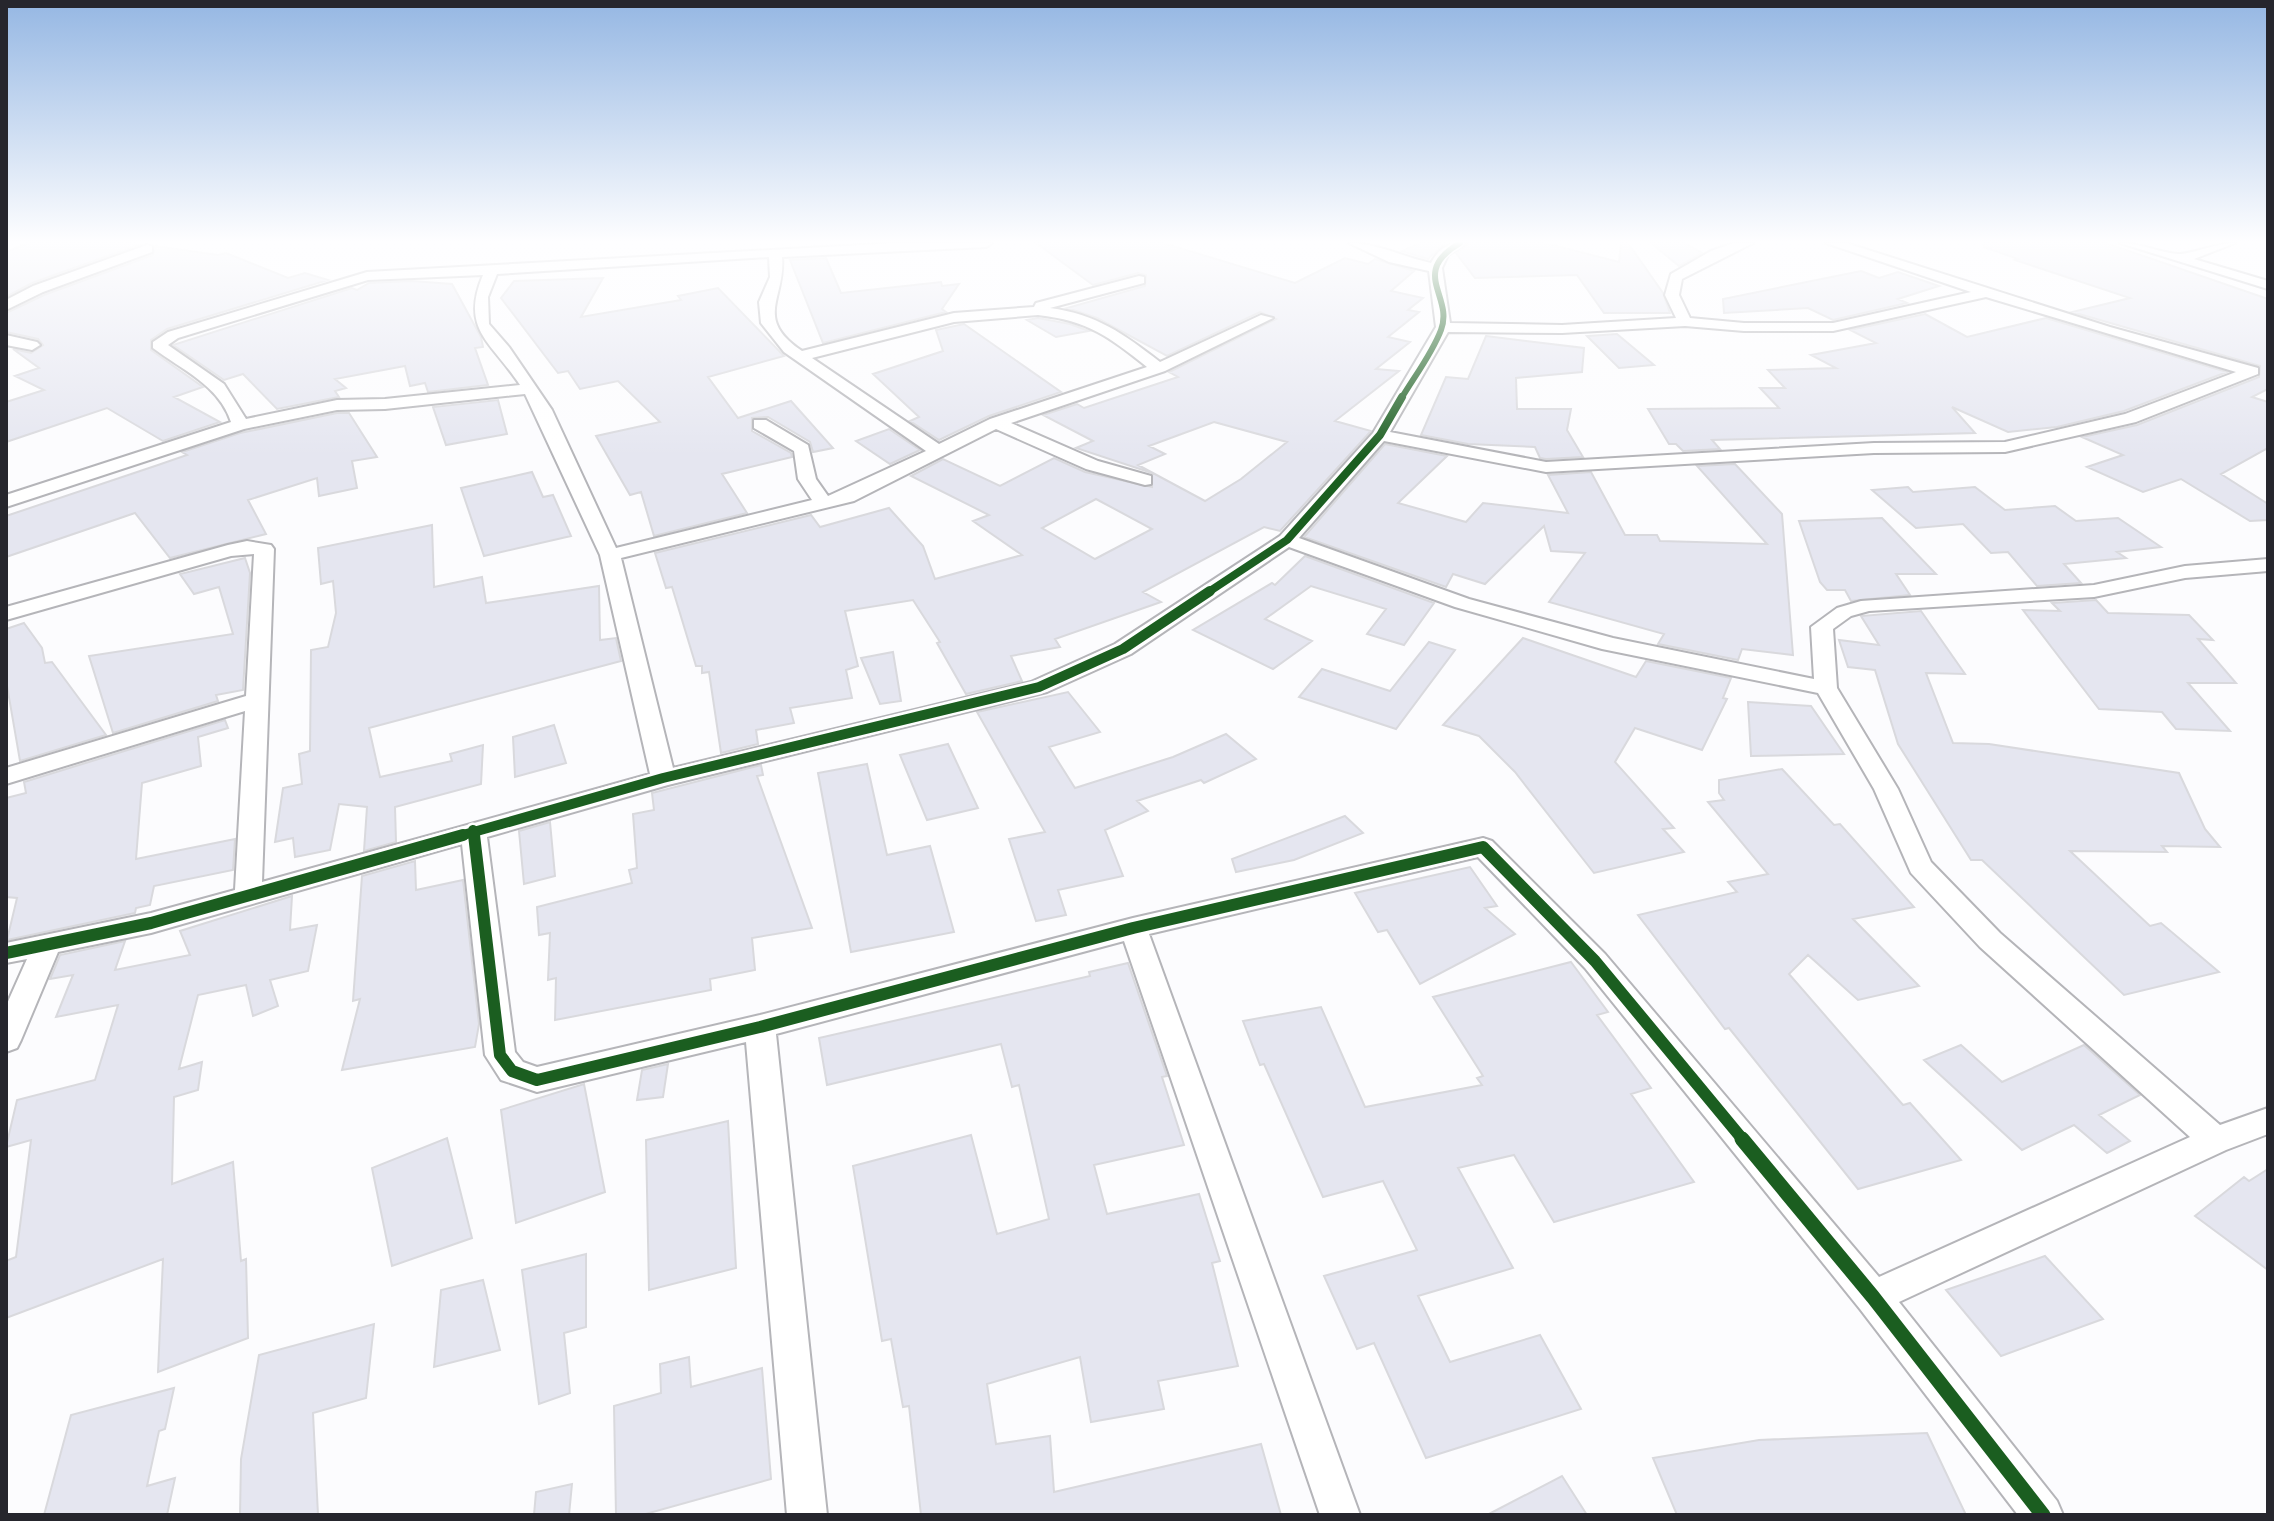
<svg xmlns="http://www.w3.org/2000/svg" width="2274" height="1521" viewBox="0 0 2274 1521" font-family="Quicksand,sans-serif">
<rect width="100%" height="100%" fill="#fcfcfe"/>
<path fill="#e5e6f0" stroke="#d9d9dd" stroke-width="2" fill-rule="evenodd" d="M28 243H135L141 244 32 283 6 297V252Z
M1036 243H1163L1295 283 1345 258 1368 264 1375 259 1414 271 1391 291 1423 298 1408 310 1419 312 1388 337 1410 342 1376 369 1399 371 1335 421 1371 431 1280 531 1264 527 1143 592 1161 602 1055 639 1060 647 1011 656 1022 681 966 694 937 643 940 642 913 600 845 611 858 666 846 670 852 698 790 708 794 723 756 730 758 744 721 753 709 672 702 673V666H696L672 587 666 588 655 553 811 515 820 527 889 508 923 546 935 579 1022 555 973 521 989 515 911 476 943 459 1000 486 1054 458 1085 472 1152 487V473L1076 448 1093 441 1043 415 1077 404 1084 408 1178 377 1169 372 1276 319 1260 312 1167 356 1097 318 1067 308 1145 286 1146 275 1138 273 1093 285ZM1214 422 1287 442 1241 479 1205 501 1138 465 1165 454 1149 446ZM1096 499 1152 529 1095 559 1042 528Z
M1420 243H1445L1428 259 1402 251Z
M1469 243H1545L1619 262 1621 243H1628L1663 293 1670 313H1604L1577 275 1475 278 1456 253Z
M1651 243H1685L1702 253 1679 266Z
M1984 243H2106L2268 299V389L2252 397 2268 402V448L2221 474 2268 504V520L2250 521 2181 479 2143 492 2087 467 2123 455 2082 437 2137 425 2259 377 2260 366 2072 312 2130 298 2015 260 2018 259 1984 247Z
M155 246 218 255 226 253 288 278 305 273 328 280 167 329 151 340V350L203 387 174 397 220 422 163 441 107 408 6 442V402L44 390 15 376 39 368 13 349 31 353 43 345 38 339 6 332V313L44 295 153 255Z
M826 258 841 293 941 282 942 286 959 284 942 309 946 312 823 343 790 260Z
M1861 271 1879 278 1898 272 1939 286 1898 299 1907 303 1833 320 1808 308 1724 313 1723 299Z
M603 278 581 317 681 300 678 296 718 288 784 356 708 377 738 418 791 401 833 448 813 452 810 442 768 417 752 418V431L791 453 792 457 722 474 747 513 654 536 641 492 630 495 596 436 660 422 618 381 580 389 568 371 558 373 501 298 514 281Z
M412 281 452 284 481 337 483 347 475 348 488 385 428 392 425 383 410 386 405 366 335 379 346 388 335 391 339 397 277 409 243 374 224 380 173 345 352 288 357 290 369 283Z
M1925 314 1967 337 2046 318 2227 372 2124 411 2057 427 2008 432 1952 407 1975 433 1712 440 1720 449 1683 451 1676 444H1669L1648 409 1779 408 1760 388H1785L1768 370 1836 368 1811 355 1876 343 1850 330Z
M1038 318 1070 324 1089 331 1056 337 1027 320Z
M964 324 1061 392 989 416 939 440 910 421 919 417 873 374 943 351 936 330Z
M1617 334 1654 365 1619 368 1587 336Z
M1486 336 1584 348 1582 372 1516 378 1517 409H1571L1567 430 1583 457 1546 459 1540 458 1535 447 1468 444 1421 435 1446 377 1468 379Z
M498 400 507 434 446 445 433 407Z
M337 413H349L377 457 352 461 357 488 319 496 317 478 248 500 266 534 170 558 135 513 6 557V516L158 465 187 455 182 452 240 433Z
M889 429 920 450 890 464 856 441Z
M1385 444 1447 456 1398 503 1466 522 1483 503 1568 513 1548 475 1591 472 1625 535H1657L1660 541 1767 544 1697 466 1735 464 1782 514 1793 655 1742 649 1738 660 1658 644 1664 634 1549 602 1585 553 1551 551 1544 526 1485 584 1453 574 1446 587 1304 537Z
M532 472 543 497 553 495 571 536 484 556 461 488Z
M1908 487 1913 492 1975 487 2005 510 2055 506 2076 521 2118 518 2161 547 2117 552 2126 558 2064 564 2081 583 2037 586 2008 552 1991 553 1963 524 1916 528 1872 490Z
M1882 518 1936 574H1896L1910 595 1851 601 1845 590H1827L1820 582 1799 521Z
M432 525 434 587 482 577 486 603 599 586 600 640 616 638 621 661 369 728 380 777 452 761 450 754 483 745 481 784 395 807 396 842 364 851 367 807 339 804 330 850 295 857 293 838 275 842 283 788 302 784 299 754 310 751 311 650 328 647 336 613 333 581 321 584 318 548Z
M1305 556 1434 603 1404 645 1367 634 1386 609 1311 586 1265 619 1312 641 1273 669 1193 630 1272 583 1275 585Z
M245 558 250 573 243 690 216 695 218 701 113 733 89 656 233 634 219 587 194 594 180 574Z
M2096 600 2108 613 2189 615 2213 640 2198 639 2236 683H2188L2230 731 2176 729 2162 712 2099 709 2023 610 2060 611 2052 603Z
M1921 611 1965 674 1926 673 1953 743 1989 744 2179 773 2205 829 2220 847 2162 846 2167 852 2070 851 2150 926 2161 923 2219 972 2124 995 1982 860H1971L1898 744 1875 670 1848 667 1839 640 1879 645 1861 616Z
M24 623 42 648 45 663 52 662 106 735 20 761 6 680V629Z
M1523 638 1636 677 1646 661 1731 678 1723 698 1727 699 1702 750 1635 728 1615 762 1674 828 1663 829 1684 852 1594 873 1515 772 1479 736 1443 725Z
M1429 642 1455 650 1396 729 1299 697 1322 669 1390 691Z
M893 652 901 701 880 704 861 658Z
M1068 692 1100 732 1049 747 1075 788 1173 757 1226 734 1256 759 1204 783 1201 780 1137 801 1148 811 1105 830 1123 876 1058 890 1066 915 1036 921 1009 839 1045 832 977 712Z
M1748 702 1811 706 1844 754 1751 756Z
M225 720 228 728 198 737 201 766 142 783 136 859 235 839 233 870 154 886 150 905 136 908 135 913 7 940 17 898 6 897V798L26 793 24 782Z
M554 725 566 763 515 777 513 737Z
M948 744 978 808 927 820 900 755Z
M867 764 887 855 930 846 954 932 851 952 818 773Z
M761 765 763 775 757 776 812 928 752 938 755 970 710 979 711 990 555 1020 556 978 548 980 550 933 539 935 537 907 632 883 629 870 637 868 633 814 654 810 652 793Z
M1782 769 1834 825 1840 824 1914 907 1853 919 1919 986 1858 1000 1808 955 1789 974 1903 1105 1910 1103 1961 1160 1858 1189 1729 1028 1725 1029 1638 915 1737 892 1728 882 1768 874 1708 802 1724 800 1719 793V780Z
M1345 816 1363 833 1294 860 1236 872 1232 859Z
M550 822 555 876 524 884 519 831Z
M415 861 416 890 463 880 479 1024 475 1047 342 1070 360 999 353 1001 362 876Z
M1470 867 1497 906 1485 908 1515 934 1420 984 1387 930 1378 932 1355 893Z
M292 896 290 930 317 925 308 971 270 980 278 1006 253 1016 246 985 198 995 179 1069 202 1062 198 1090 174 1097 172 1184 233 1162 241 1261 246 1259 248 1338 158 1372 163 1259 6 1318V1261L16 1257 31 1140 6 1147 17 1100 95 1080 118 1005 56 1017 73 975 50 979 60 955 125 941 115 970 190 955 180 931Z
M1571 962 1608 1012 1597 1015 1651 1088 1631 1094 1694 1182 1554 1222 1514 1155 1458 1168 1513 1268 1418 1296 1450 1362 1540 1335 1581 1409 1426 1458 1374 1343 1357 1349 1324 1276 1417 1250 1383 1181 1323 1197 1264 1064 1260 1065 1243 1021 1321 1007 1365 1107 1482 1085 1477 1078 1483 1076 1433 997Z
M1128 963 1167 1076 1162 1077 1184 1145 1094 1165 1107 1214 1199 1194 1220 1261 1212 1263 1238 1366 1158 1381 1164 1409 1091 1422 1080 1357 987 1384 996 1444 1050 1436 1054 1492 1261 1444 1281 1515H921L909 1406 903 1407 891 1339 882 1341 853 1166 971 1135 997 1234 1049 1219 1019 1085 1012 1087 1001 1044 827 1085 819 1038 1090 976 1089 972Z
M1961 1045 2002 1082 2084 1045 2140 1095 2099 1115 2130 1141 2107 1153 2074 1125 2022 1150 1924 1060Z
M668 1064 663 1097 637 1100 642 1070Z
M584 1084 605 1192 516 1223 501 1110Z
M728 1121 736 1268 649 1290 646 1140Z
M447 1138 472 1238 392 1266 372 1168Z
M2268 1169V1270L2195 1216 2244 1177 2249 1181Z
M586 1254V1327L564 1333 570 1393 539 1404 522 1270Z
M2045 1256 2103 1319 2001 1356 1946 1290Z
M483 1280 500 1350 434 1367 441 1290Z
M374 1324 366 1398 313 1413 318 1515H240L241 1459 259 1355Z
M689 1357 691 1387 762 1368 771 1479 642 1515H616L614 1406 661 1393 660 1364Z
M174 1388 165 1429 159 1431 147 1486 175 1478 167 1515H44L71 1415Z
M1927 1433 1966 1515H1677L1653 1458 1759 1440Z
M1562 1476 1587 1515H1487Z
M572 1484 569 1515H534L536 1492Z"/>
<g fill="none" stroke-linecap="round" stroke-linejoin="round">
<defs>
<path id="minor" d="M897 243H992L986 247 782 257C786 298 753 318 802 351L954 313 1034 307 1036 303 1139 276 1144 277V283L1050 308C1096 314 1124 334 1160 362L1261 315 1273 318 1165 371 1011 423 1098 461 1151 476V484L1145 485 1086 469 996 429 854 501 621 558 673 768 1031 682 1115 644 1280 536 1373 433 1436 327 1429 271 1389 262 1349 243C1377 243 1403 257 1431 263 1440 247 1448 243 1466 243L1448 255 1442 268 1450 323 1562 325 1676 318 1665 295 1671 274 1711 251 1734 243H1753L1682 279 1679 295 1690 318 1744 323H1833L1971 292 1826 243H1846L2110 327 2258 368V374L2136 422 2005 452 1874 453 1546 472 1384 441 1299 538 1469 599 1613 638 1814 679 1811 627 1837 608 1861 601 2094 585 2185 566 2268 559V571L2185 578 2094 597 1869 611 1851 616 1833 629 1837 688 1898 789 1931 862 2000 933 2220 1125 2268 1108V1134L2226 1150 1899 1302 2057 1501 2063 1515H2018L1860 1309 1585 968 1478 857 1149 934 1360 1515H1320L1124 941 776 1034 827 1515H787L746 1042 537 1092 501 1080 485 1055 462 844 151 933 58 952 21 1040 17 1048 6 1052V1006L27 959 6 963V943L151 913 235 890 245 711 6 784V768L246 696 254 554 231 556 6 620V607L228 545 247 541 271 545 274 549 262 882 650 774 600 555 525 394 385 409 337 410 244 429 6 507V495L231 422C219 385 182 370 153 348V342L168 332 367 272ZM769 257 770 277 759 302 761 323 784 352 926 451 828 496 816 479 808 445 766 420H754V428L794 451 798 479 812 500 616 548 552 410 509 347 489 324 488 297 497 274ZM483 275C460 330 491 341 520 385L385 399 337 400 246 419 224 384 168 345 178 338 368 280ZM1986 297 2236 372 2125 414 2005 442 1874 443 1546 462 1390 432 1448 332 1562 333 1685 326 1744 331H1833ZM1038 315C1089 321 1108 336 1147 367L990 419 939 444 812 358 954 322ZM1289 547 1455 607 1602 649 1818 693 1874 789 1911 873 1980 947 2190 1137 1879 1277 1605 954 1492 841 1483 838 1133 918 760 1015 537 1067 523 1062 515 1052 487 837 668 785 1047 692 1131 654Z
M2120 243C2141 243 2157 252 2178 254 2190 255 2216 243 2235 243L2194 259 2268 281V289Z
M147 245 152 246V252L43 292 6 310V300L33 286Z
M6 335 37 342 40 345 32 350 6 345Z"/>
</defs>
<use href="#minor" stroke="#b5b5b9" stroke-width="4"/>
<use href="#minor" fill="#fff" fill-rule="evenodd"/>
<defs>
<path id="cycleway-far4" d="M1401 399C1414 377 1432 354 1441 330 1454 296 1409 273 1460 243"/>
<path id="cycleway-far3" d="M1207 593 1287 540 1380 435 1402 397"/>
<path id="cycleway-far2" d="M473 830 474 837
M456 837 663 778 1039 687 1123 649 1210 591"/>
<path id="cycleway-far1" d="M474 835 500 1055 512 1071 537 1080 760 1027 1133 928 1483 847 1595 961 1744 1141
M6 953 151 923 463 835"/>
<path id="cycleway" d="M1742 1139 1873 1297 2043 1515"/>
</defs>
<use href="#cycleway-far4" stroke="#fff" stroke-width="9"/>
<use href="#cycleway-far3" stroke="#fff" stroke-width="12"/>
<use href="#cycleway-far2" stroke="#fff" stroke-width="15"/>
<use href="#cycleway-far1" stroke="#fff" stroke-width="17"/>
<use href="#cycleway" stroke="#fff" stroke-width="20"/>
<use href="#cycleway-far4" stroke="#1b5e20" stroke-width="6"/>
<use href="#cycleway-far3" stroke="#1b5e20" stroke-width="8"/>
<use href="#cycleway-far2" stroke="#1b5e20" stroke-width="10"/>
<use href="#cycleway-far1" stroke="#1b5e20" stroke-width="12"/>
<use href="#cycleway" stroke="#1b5e20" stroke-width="15"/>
</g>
<linearGradient id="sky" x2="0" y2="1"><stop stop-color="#95b7e3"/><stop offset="0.53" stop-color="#fefeff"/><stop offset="1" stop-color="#fefeff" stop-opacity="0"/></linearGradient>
<rect width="2274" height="456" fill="url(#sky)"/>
<rect width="2274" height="1521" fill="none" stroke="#26262d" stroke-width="16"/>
</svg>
